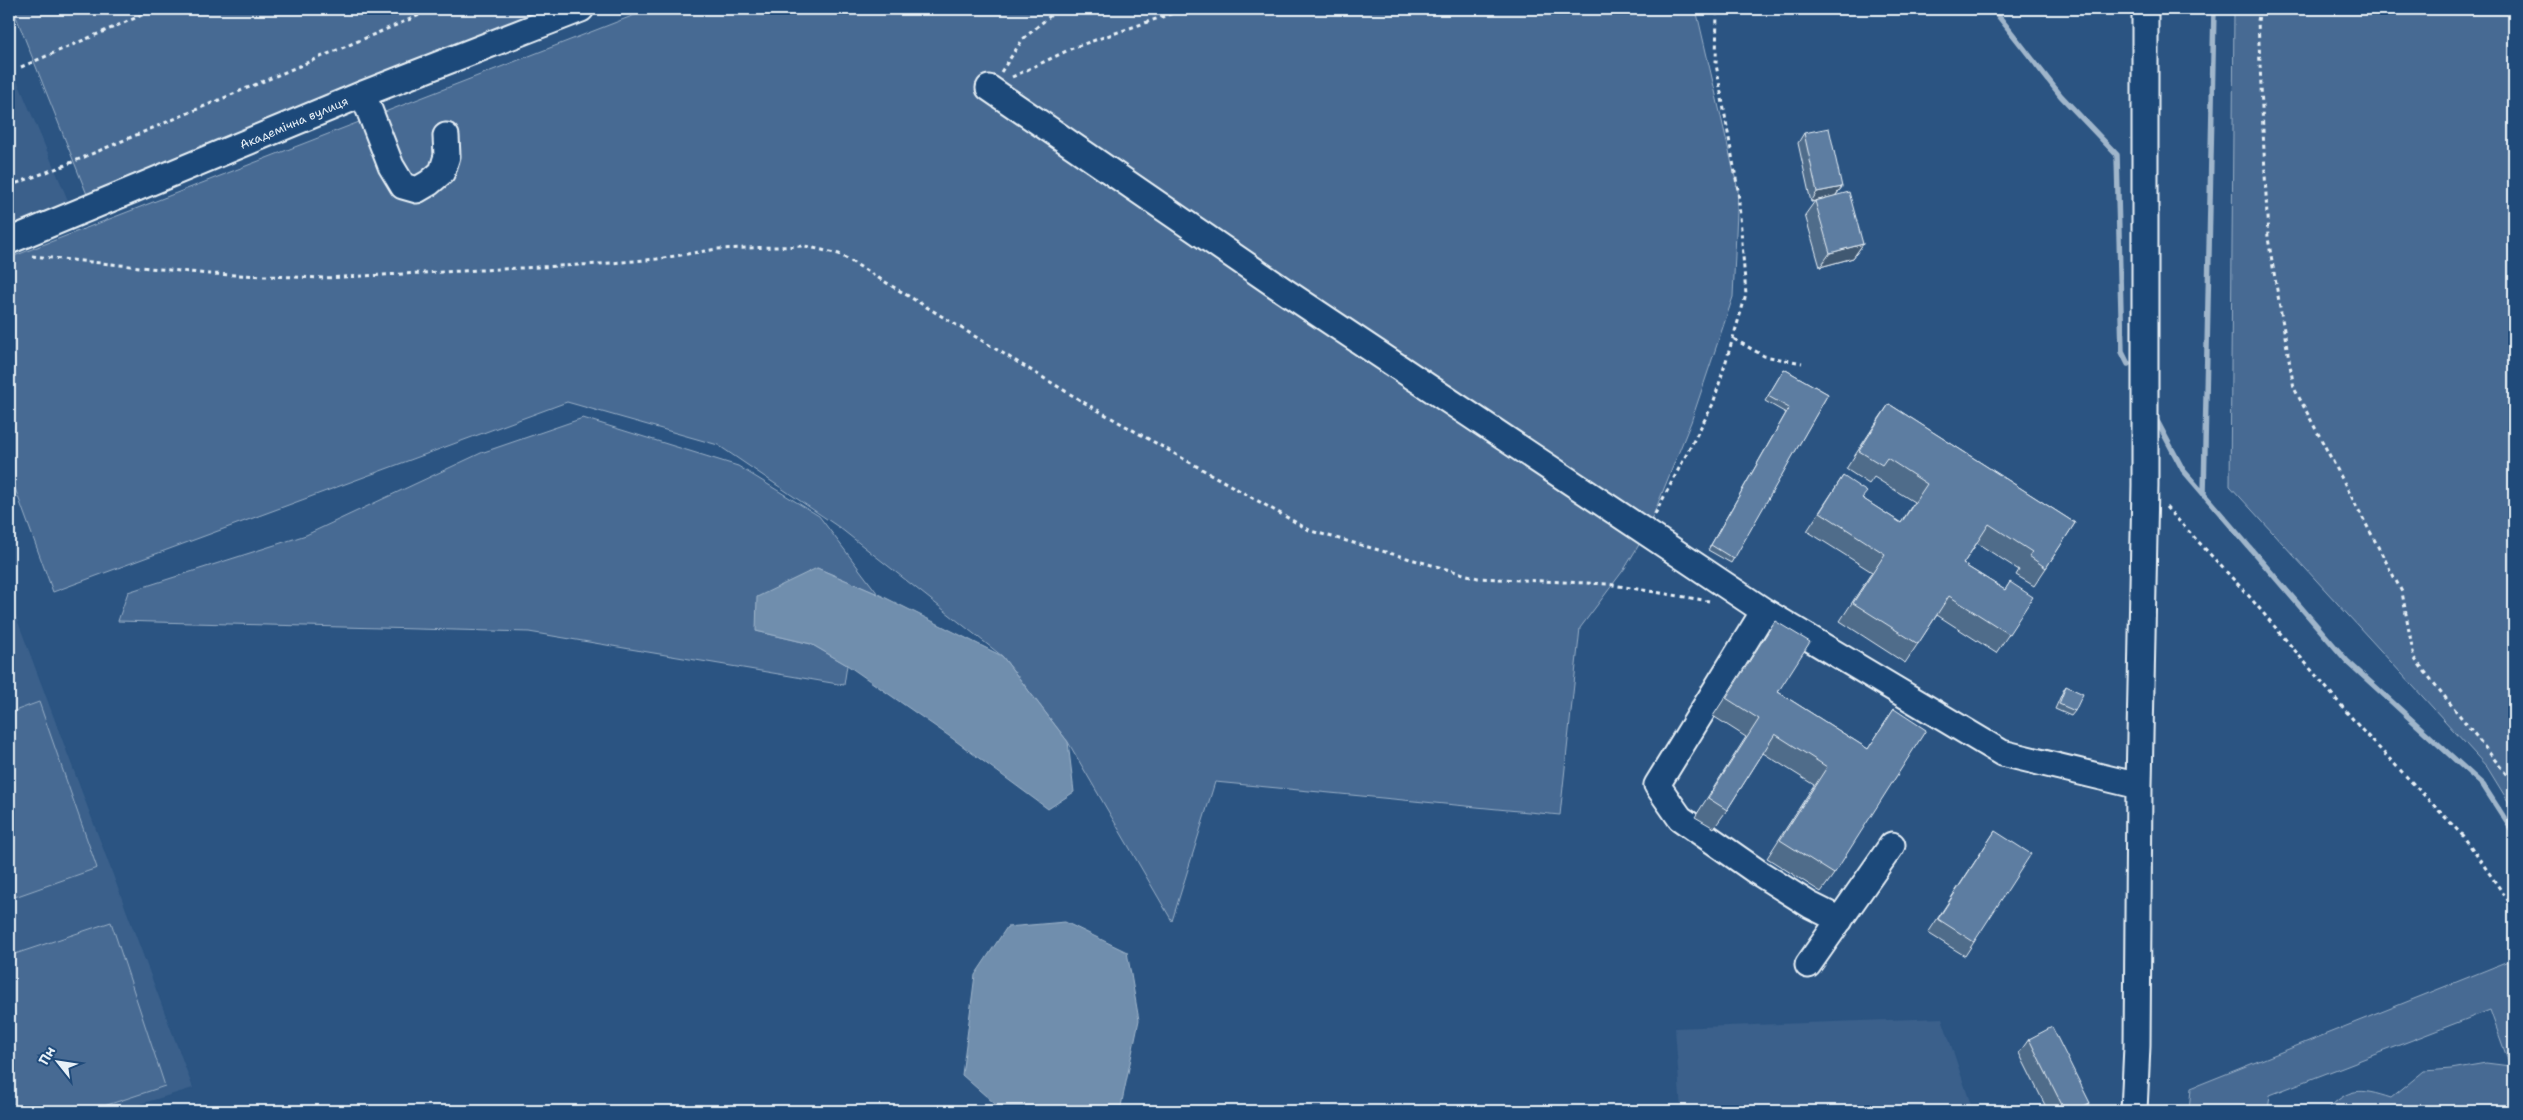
<svg xmlns="http://www.w3.org/2000/svg" width="2523" height="1120" viewBox="0 0 2523 1120" font-family="'Shantell Sans',sans-serif">
<rect width="100%" height="100%" fill="#2b5482"/>
<filter id="ink" filterUnits="userSpaceOnUse"><feTurbulence type="fractalNoise" baseFrequency=".02" numOctaves="2"/><feDisplacementMap in="SourceGraphic" scale="10" xChannelSelector="R" yChannelSelector="G"/><feConvolveMatrix kernelMatrix="1 2 1 2 8 2 1 2 1" color-interpolation-filters="sRGB"/></filter>
<g filter="url(#ink)">
<path fill="#3a608b" d="M9 61 78 224 9 250Z
M9 598 193 1088 117 1111H9Z
M1942 1018 1973 1111H1681L1675 1028Z"/>
<path fill="#476b93" stroke="#98aec6" d="M13 9H554L88 197Z
M650 9H1696L1738 190 1733 297 1691 422 1646 533 1625 568 1580 628 1560 815 1215 782 1172 921 1068 742 1002 656 840 528 718 445 567 402 53 592 9 472V258Z
M2234 9H2514V811L2487 767 2230 486Z
M583 418 738 466 819 516 878 594 817 568 756 631 811 644 847 665 844 685 529 632 118 621 128 592 306 535 481 453Z
M39 702 97 868 9 899V713Z
M111 922 165 1086 89 1111H9V956Z
M2514 959V1111H2326C2349 1087 2360 1088 2391 1098L2424 1071 2451 1069 2486 1063 2510 1066 2490 1010 2270 1095 2268 1111H2189L2191 1088Z"/>
<path fill="#708ead" stroke="#a0b6cb" d="M817 568 878 594 1002 656 1068 742 1074 792 1048 809 949 736 847 665 811 644 756 631 757 597Z
M1065 922 1127 952 1139 1020 1120 1111H1003L962 1075 975 975 1007 927Z"/>
<g fill="none" stroke-linecap="round" stroke-linejoin="round">
<path stroke="#a0b6cb" stroke-width="5.5" d="M1993 9 2061 96 2117 155 2122 352 2128 364
M2156 419 2183 470 2347 661 2483 785 2514 833
M2204 495 2214 9"/>
<defs>
<path id="minor" d="M989 88 1283 290 1764 611 2002 753 2139 786
M363 94 391 166 403 186 417 190 429 183 442 172 447 156 446 136
M9 241 363 94 581 9
M1764 611 1657 785 1680 818 1756 871 1810 905 1840 920
M1808 965 1892 845
M2134 1111 2137 1046 2139 786 2145 485V9"/>
</defs>
<use href="#minor" stroke="#e8f1f8" stroke-width="29"/>
<path stroke="#e8f1f8" stroke-width="3" stroke-dasharray="4 4" stroke-linecap="butt" d="M2260 9 2258 21 2268 238 2294 388 2402 592 2414 658 2514 784
M21 67 156 9
M1001 72 1023 39 1058 9
M1012 77 1075 47 1185 9
M9 186 63 166 434 9
M32 256 209 274 324 278 599 264 657 259 717 249 805 246 839 254 1085 403 1311 531 1478 578 1607 584 1709 601
M1734 339 1764 356 1802 363
M2166 507 2248 595 2362 730 2464 837 2514 909
M1655 514 1713 404 1746 295 1738 190 1716 64 1717 9"/>
<use href="#minor" stroke="#1f4a7a" stroke-width="25"/>
</g>
<path fill="#506c8a" stroke="#e8f1f8" d="M1804 133 1842 187 1836 195 1863 244 1853 258 1820 267 1805 215 1815 201 1824 199 1811 202 1798 143Z
M1784 369 1828 394 1731 563 1708 550 1786 413 1765 401Z
M1889 404 2075 523 2046 568 2034 586 2016 575 2019 570 1977 543 1963 564 2005 590 2010 582 2009 634 1996 653 1937 615 1905 663 1840 621 1872 572 1807 531 1843 476 1862 498 1901 523 1914 502 1874 477 1869 484 1846 469 1876 423Z
M1775 621 1778 692 1868 749 1894 709 1834 874 1821 892 1767 858 1814 785 1763 753 1727 810 1714 828 1695 817 1746 737 1713 716 1763 639Z
M2066 686 2075 711 2071 716 2055 709 2063 691Z
M1995 831 1974 942 1965 956 1928 933Z
M2029 1039 2090 1103 2084 1111H2048L2019 1053Z"/>
<path fill="#415871" stroke="#e8f1f8" d="M1842 187 1835 196 1811 202 1817 192Z
M1863 244 1853 258 1820 267 1830 253Z
M2090 1103 2084 1111H2073Z"/>
<path fill="#5d7da1" stroke="#e8f1f8" d="M1829 128 1842 187 1817 192 1804 133Z
M1849 192 1863 244 1830 253 1815 201Z
M1784 369 1828 394 1734 559 1711 545 1789 408 1768 396Z
M1889 404 2075 523 2046 568 2029 556 2032 552 1989 524 1963 564 2005 590 2010 582 2033 597 2009 634 1949 596 1918 644 1853 603 1885 554 1820 512 1843 476 1867 492 1862 498 1901 523 1927 484 1887 458 1882 465 1859 451Z
M1775 621 1810 642 1778 692 1868 749 1894 709 1926 730 1834 874 1780 840 1827 767 1775 734 1727 810 1708 798 1759 719 1726 698Z
M2066 686 2083 694 2075 711 2059 704Z
M1995 831 2031 854 1974 942 1938 919Z
M2052 1027 2090 1103 2073 1111H2065L2029 1039Z"/>
</g>
<g text-anchor="middle" dominant-baseline="central" stroke-width="5" stroke-linejoin="round" paint-order="stroke">
<g font-size="12" fill="#e8f1f8" stroke="#1f4a7a">
<text transform="translate(294 123) rotate(-23)">Академічна вулиця</text>
</g>
</g>
<rect width="2523" height="1120" fill="none" stroke="#1f4a7a" stroke-width="30"/>
<rect x="15" y="15" width="2493" height="1090" fill="none" stroke="#e8f1f8" stroke-width="2" filter="url(#ink)"/>
<g transform="translate(58 1062) rotate(300)" stroke="#1f4a7a" stroke-width="4" paint-order="stroke">
<path d="M0-4L9 19L0 12L-9 19Z" fill="#e8f1f8"/>
<text y="-8" font-size="14" font-weight="bold" text-anchor="middle" fill="#e8f1f8">Пн</text>
</g>
</svg>
